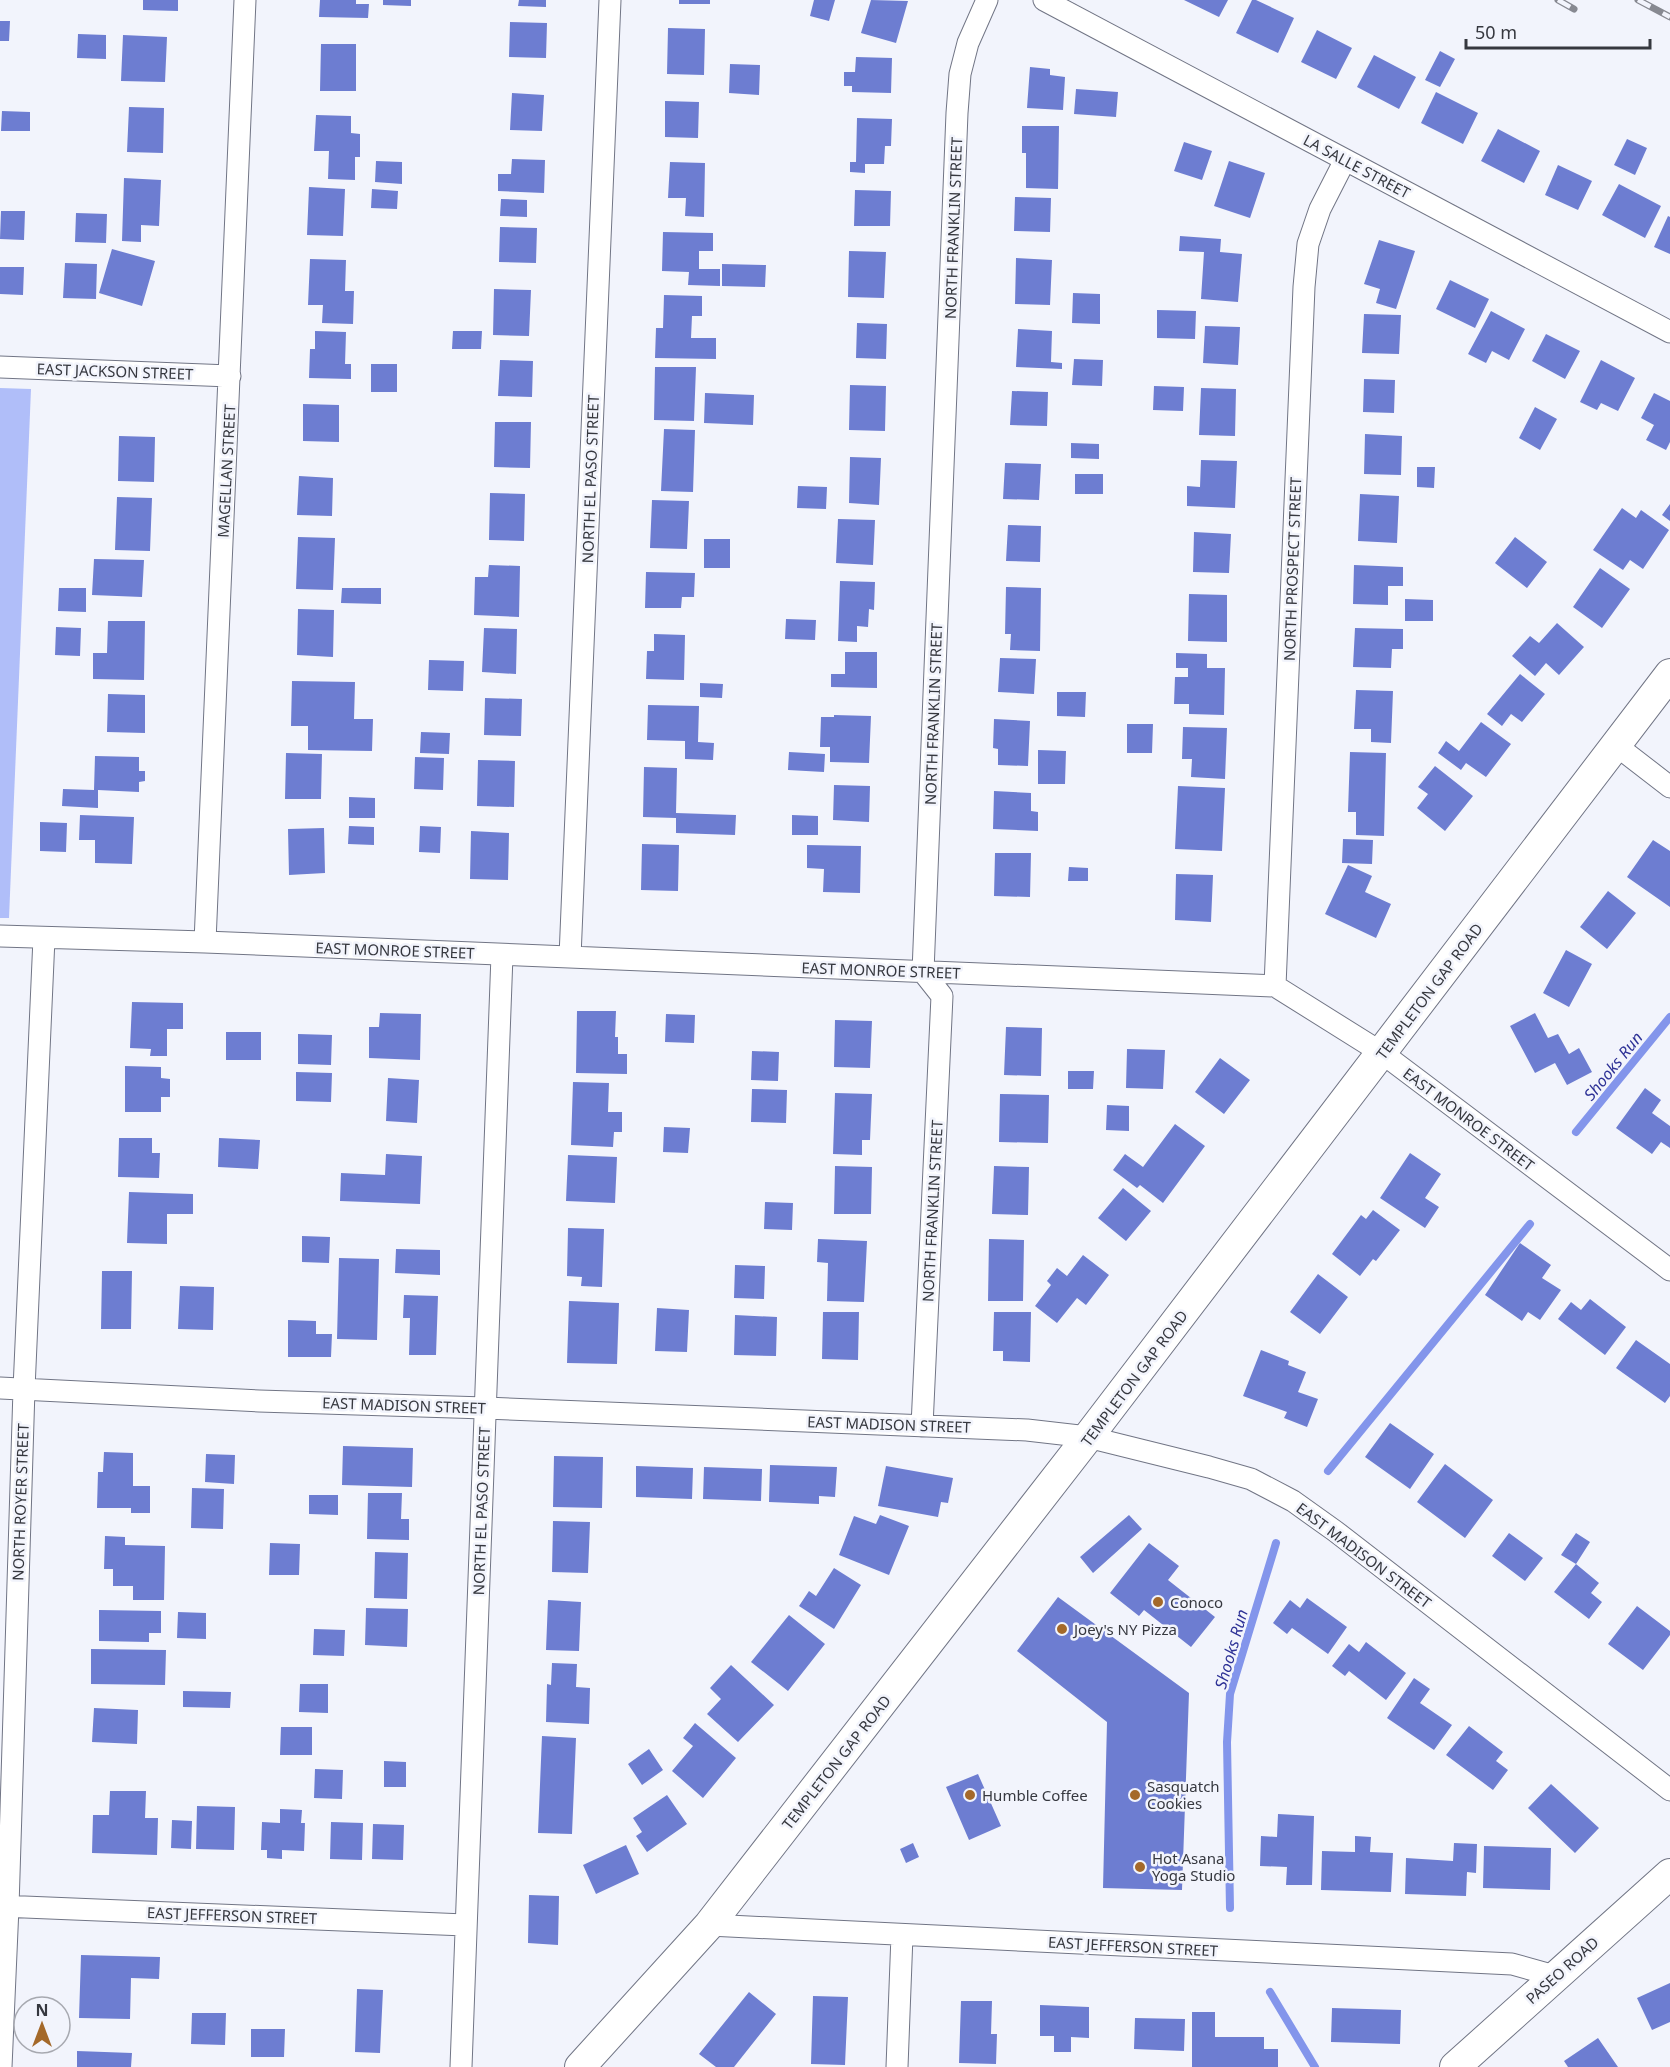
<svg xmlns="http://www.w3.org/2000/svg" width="1670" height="2067" viewBox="0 0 1670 2067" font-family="'Noto Sans',sans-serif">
<rect width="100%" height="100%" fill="#f2f4fc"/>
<path fill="#b0bef9" d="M0 388 31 389 9 918H0Z"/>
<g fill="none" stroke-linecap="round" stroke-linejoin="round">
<path stroke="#8395eb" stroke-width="8" d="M1576 1132 1670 1017
M1328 1471 1530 1224
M1230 1908 1227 1742 1230 1694 1276 1543
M1270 1992 1315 2067"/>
</g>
<path fill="#6d7dd1" d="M143 0H178V11L143 10Z
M320 0H356V4H369L368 18 319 17Z
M383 0H411V6L383 5Z
M519 0H546V7L518 6Z
M679 0H710V4H679Z
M814 0H835L829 21 810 16Z
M871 0 908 1 896 43 861 33Z
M1184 0H1228L1219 17Z
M1252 0H1256L1294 18 1278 53 1236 33Z
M0 21H10L9 41H0Z
M510 22 547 23 546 58 509 57Z
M668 28 705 29 704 75 667 74Z
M1317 30 1352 48 1336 79 1301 62Z
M78 34 106 35V59L77 58Z
M123 35 167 37 165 82 121 81Z
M321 44H356V91H320Z
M1440 51 1455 59 1440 87 1425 80Z
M1374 55 1416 77 1399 109 1357 87Z
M856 57 892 58 891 93 852 92V86H844V72H855Z
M730 64 760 65 759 95 729 93Z
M1030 67 1050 69V75L1065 77 1063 110 1027 108Z
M1076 89 1118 92 1116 117 1074 114Z
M1436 92 1478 113 1463 144 1421 123Z
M512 93 544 95 542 131 510 130Z
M665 101 699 102 698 138 665 137Z
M129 107 164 108 163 153 127 152Z
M2 111 30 112V131H1Z
M316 115 351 116V133L360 134V157H355V180L328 179 329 151H314Z
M857 118 892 119 891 146H885L884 164H865V173L850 172V162H856Z
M1022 126H1059L1058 189 1026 188V153H1022Z
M1498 129 1540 151 1524 183 1481 161Z
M1627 139 1647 148 1635 175 1614 165Z
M1184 142 1212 151 1202 180 1174 171Z
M512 159 545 160 544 193 498 191V174H511Z
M376 161 402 162V184L375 182Z
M1229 161 1265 173 1250 218 1214 206Z
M670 162 705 163 704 217 685 216 686 198H668Z
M1558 165 1592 181 1578 210 1545 195Z
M124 178 161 180 159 226 141 225V242L122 241Z
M1619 184 1661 206 1645 238 1602 215Z
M309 187 345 189 343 236 307 235Z
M372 189 398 191 397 209 371 208Z
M855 190 891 191 890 226H854Z
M1015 197 1051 198 1050 232 1014 231Z
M501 199 527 200V217L500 216Z
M1 211H25L24 240 0 239Z
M76 213 107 214 106 243 75 242Z
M1668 216 1670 217V254L1654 247Z
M500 227 537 228 536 263 499 262Z
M663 232 713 233V251H699V269H720V286L688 285 689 272 662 271Z
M1180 236 1221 239 1220 252 1242 254 1238 302 1201 299 1204 252 1179 251Z
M1379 240 1415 251 1396 309 1376 303 1380 289 1364 284Z
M112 249 155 261 142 306 99 293Z
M849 251 886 252 884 298 848 297Z
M1016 258 1052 260 1050 305 1015 304Z
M310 259 346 260 345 291H354L353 324 322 323 323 305H308Z
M65 263 97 264 96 299 63 298Z
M722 264 766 265 765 287 722 286Z
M0 267H24L23 295 0 294Z
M1450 280 1489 299 1475 328 1436 309Z
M494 289 531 290 529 336 493 335Z
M1073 293 1100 294V324L1072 323Z
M664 295 702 296V316H692L691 338H716V359L655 358 656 328H663Z
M1157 310 1196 311 1195 339 1157 338Z
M1491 311 1525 329 1509 360 1492 351 1486 363 1468 354Z
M1364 314 1401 315 1399 354 1362 353Z
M857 323 887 324 886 359 856 358Z
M1205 326 1240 327 1238 365 1203 363Z
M1018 329 1052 331 1051 362 1062 363V369L1016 367Z
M315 331 346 332 345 364H351V379L309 378 310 349H315Z
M453 331H482L481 349H452Z
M1546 334 1580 351 1565 379 1532 361Z
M1074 359 1103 360 1102 386 1072 385Z
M500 360 533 361 532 397 498 396Z
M1601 360 1635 378 1618 411 1601 403 1597 410 1580 402Z
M371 364H397V392H371Z
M655 367H696L694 421 654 420Z
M1364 379 1395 380 1394 413 1363 412Z
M850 385 886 386 885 431 849 430Z
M1154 386 1184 387 1183 411 1153 410Z
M1201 388 1236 389 1235 436 1199 435Z
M1012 391 1048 392 1047 426 1010 425Z
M705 393 754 395 753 425 704 423Z
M1654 393 1670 401V442L1666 450 1646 440 1654 425 1641 418Z
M303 404 339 405V442L303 441Z
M1535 407 1557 419 1540 450 1519 438Z
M495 422H531L530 468 494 467Z
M664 429 695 430 693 492 661 491Z
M1365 434 1402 436 1401 475 1364 474Z
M119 436 155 437 154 482 118 481Z
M1071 443 1099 444V459L1071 458Z
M850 457 881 458 879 505 849 503Z
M1201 460 1237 461 1235 508 1187 506V486L1200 487Z
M1005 463 1041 464 1039 500 1003 499Z
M1417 467H1435L1434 488 1417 487Z
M1075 474H1103V494H1075Z
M299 476 333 478 332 516 297 515Z
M798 486 827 487 826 509 797 508Z
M490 493 525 494 524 541 489 540Z
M1360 494 1399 496 1397 543 1358 541Z
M117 497 152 498 150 551 115 550Z
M652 500 689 501 687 549 650 548Z
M1670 504V521L1662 515Z
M1622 508 1636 518 1641 510 1669 530 1643 569 1630 560 1623 570 1593 550Z
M838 519 875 520 873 565 836 563Z
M1008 525 1041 526 1040 562 1006 561Z
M1194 532 1231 534 1229 573 1193 572Z
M298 537 335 538 333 590 296 589Z
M1515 537 1547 562 1527 588 1495 563Z
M704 539H730V568H704Z
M94 559 144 560 142 597 92 595Z
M489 565 520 566 519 617 474 615 475 577H488Z
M1354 565 1403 567V586H1388V605L1353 604Z
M1600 568 1630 589 1602 628 1573 607Z
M646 572 695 573 694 597H682L681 608H645Z
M840 581 875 582 874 610 869 609 868 627 857 626V642L838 641Z
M1006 587 1041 588 1040 651 1010 650 1011 634H1005Z
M59 588H86V612L58 611Z
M342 588H381V604L341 603Z
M1189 594 1227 595V642L1188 641Z
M1405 599 1433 600V621H1405Z
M298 609 334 610 333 657 297 655Z
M786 619 816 620 815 640 785 639Z
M108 621H145L144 680 93 679V653H107Z
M1557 623 1584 647 1559 675 1546 663 1535 676 1512 656 1530 636 1539 643Z
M56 627 81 628 80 656 55 655Z
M484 628 517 629 516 674 482 672Z
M1355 628 1403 629V649H1392L1391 668 1353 667Z
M654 634 685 635 684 680 646 679 647 651H654Z
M845 652H877V688L831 687V674H845Z
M1176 653 1207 654V668H1225L1224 715 1189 714V704H1174L1175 677H1188V668H1176Z
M1000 658 1036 659 1034 694 998 692Z
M429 660 464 661 463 691 428 690Z
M1520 674 1545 694 1522 722 1511 714 1502 726 1487 714Z
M292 681 355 682 354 719H373L372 751 308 750V726H291Z
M700 683 723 684 722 698 700 697Z
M1356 690 1393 691 1391 743 1371 742V729H1354Z
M1057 692H1086L1085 717 1057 716Z
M108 694 145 695V733L107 732Z
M485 698 522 699 521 736 484 735Z
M648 705 699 706 698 742 714 743 713 760 685 759V741L647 740Z
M834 715 871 716 869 763 830 762V747H820L821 717H834Z
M994 719 1030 721 1028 766 998 765V749L993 748Z
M1481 722 1511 744 1486 777 1466 763 1461 770 1438 753 1446 741 1459 751Z
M1127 724H1153L1152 753H1127Z
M1183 727 1227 728 1225 779 1191 777 1192 759H1182Z
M421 732 450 733 449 754 420 753Z
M1038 750 1066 751 1065 784H1038Z
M789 752 825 754 824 772 788 770Z
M1350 752 1386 753 1384 836 1356 835V812H1348Z
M286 753 322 754 321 799H285Z
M95 756 139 757V771H145V781L139 782V792L98 790V808L62 806 63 789 94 790Z
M415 757 444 758 443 790 414 789Z
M478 760 515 761 514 807 477 806Z
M1435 766 1473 796 1445 831 1417 808 1428 794 1418 787Z
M644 767 677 768 676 813 736 815 735 835 676 833V818L643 817Z
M834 785 870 786 869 822 833 820Z
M1178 786 1225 788 1222 851 1175 849Z
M994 791 1031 793V811L1038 812V831L993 829Z
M349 797 375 798V818H349Z
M80 815 134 817 132 864 95 863V840H79Z
M792 815 818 816V835H792Z
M40 822 67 823 66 852 40 851Z
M349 826 374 827V845L348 844Z
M420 826 441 827 440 853 419 852Z
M324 828 325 873 289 875 288 829Z
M471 831 509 833 508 880 470 879Z
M1343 839 1373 840 1372 864 1342 863Z
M1653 840 1670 851V907L1627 877Z
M642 844 679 845 678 891 641 890Z
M807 845 861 846 860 893 823 892 824 869 807 868Z
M995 853H1031L1030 897 994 896Z
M1348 865 1372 876 1365 892 1391 904 1376 938 1325 914Z
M1069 867 1088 868V881H1068Z
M1176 874 1213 875 1211 922 1175 920Z
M1608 891 1636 913 1607 949 1580 927Z
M1566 950 1592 964 1569 1007 1543 993Z
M132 1002 183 1003V1029H167V1056H150L151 1049 130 1048Z
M577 1011H616L615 1037H618V1054H627V1074L576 1073Z
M380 1013 421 1014 420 1060 369 1058V1027H379Z
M1535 1013 1548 1038 1558 1034 1569 1054 1579 1048 1592 1072 1567 1085 1555 1063 1535 1073 1510 1026Z
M666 1014 695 1015 694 1043 665 1042Z
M835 1020 872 1021 870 1068 834 1067Z
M1006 1027 1042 1028 1041 1076 1004 1075Z
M226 1032H261V1060H226Z
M298 1034 332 1035 331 1065 298 1064Z
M1127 1049 1165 1050 1163 1089 1126 1088Z
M752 1051 779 1052 778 1081 751 1080Z
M1220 1058 1250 1080 1224 1114 1195 1092Z
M125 1066 161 1067V1078L170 1079V1097H161V1112H125Z
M1068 1071H1094L1093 1089H1068Z
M296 1072 332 1073 331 1102 296 1101Z
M388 1078 419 1080 417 1123 386 1121Z
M573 1082 609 1083 608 1112H622V1132H614L613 1147 571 1145Z
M1645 1088 1661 1100 1652 1113 1670 1126V1148L1661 1142 1652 1154 1616 1128Z
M752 1089 787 1090 786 1123 751 1122Z
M835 1093 872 1094 870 1140H862V1155L833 1154Z
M1000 1094 1049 1095 1048 1143 999 1142Z
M1107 1105 1129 1106V1131L1106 1130Z
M1175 1124 1205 1146 1163 1203 1140 1185 1137 1188 1113 1170 1125 1154 1143 1167Z
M664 1127 690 1128 688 1153 663 1152Z
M119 1138H152V1153H160L159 1178 118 1177Z
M219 1138 260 1140 258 1169 218 1167Z
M1410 1153 1441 1174 1425 1198 1439 1207 1425 1228 1380 1198Z
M386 1154 422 1156 420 1204 340 1201 341 1173 385 1175Z
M568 1155 617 1157 615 1203 566 1201Z
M835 1166 872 1167 871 1214H834Z
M994 1166 1029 1167 1028 1215 992 1214Z
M1123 1188 1151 1211 1126 1241 1098 1218Z
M129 1192 193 1194V1214H167V1244L127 1243Z
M765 1202 793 1203 792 1230 764 1229Z
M1373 1210 1400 1230 1376 1261 1373 1259 1360 1276 1332 1254 1361 1215 1366 1219Z
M568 1228 604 1229 602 1287 581 1286 582 1277 567 1276Z
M302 1236 330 1237 329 1263 302 1262Z
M818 1239 867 1241 864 1302 827 1301 828 1263 817 1262Z
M989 1239 1024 1240 1023 1301H988Z
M1520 1243 1551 1265 1542 1278 1561 1290 1540 1320 1528 1312 1522 1321 1485 1295Z
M396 1249 440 1250V1275L395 1273Z
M1083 1255 1109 1275 1086 1305 1077 1298 1057 1323 1035 1306 1051 1285 1047 1281 1057 1268 1067 1276Z
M339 1258 379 1259 377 1340 337 1339Z
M735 1265 765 1266 764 1299 734 1298Z
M102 1271H132L131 1329H101Z
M1318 1274 1348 1297 1320 1334 1290 1312Z
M180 1286 214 1287 213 1330 178 1329Z
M404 1295 438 1296 436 1355H409L410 1318H403Z
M1590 1299 1626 1327 1605 1355 1558 1319 1571 1302 1581 1310Z
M569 1301 619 1303 617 1364 567 1363Z
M657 1308 689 1310 687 1352 655 1351Z
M823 1312H859L858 1360 822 1359Z
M994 1312H1031L1030 1362 1003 1361V1351H993Z
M735 1315 777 1317 776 1356 734 1355Z
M288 1320 316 1321V1334H332L331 1357H288Z
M1636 1340 1670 1364V1396L1665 1403 1616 1368Z
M1261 1350 1289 1361 1288 1365 1306 1372 1298 1392 1318 1399 1307 1427 1284 1418 1287 1412 1243 1396Z
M1390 1423 1434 1454 1410 1489 1365 1457Z
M343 1446 413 1448 412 1487 342 1485Z
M104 1452 133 1453V1486H150V1513H131V1508H97L98 1472H103Z
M206 1454 235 1455 234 1484 205 1482Z
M554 1456 603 1457 602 1508 553 1507Z
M1445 1464 1493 1500 1465 1538 1417 1502Z
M770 1465 837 1467 835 1497 819 1496V1504L769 1502Z
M636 1466 693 1468 692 1499 636 1497Z
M886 1466 953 1478 948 1503 941 1502 938 1517 878 1506Z
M704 1467 762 1469 761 1501 703 1499Z
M192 1488 224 1489 223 1529 191 1528Z
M368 1493H402L401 1519H409V1540L367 1539Z
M309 1495H338V1515L309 1514Z
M880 1515 909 1526 889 1575 839 1555 854 1516 876 1524Z
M1129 1515 1142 1529 1093 1573 1080 1557Z
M553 1521 590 1522 588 1573 552 1572Z
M1509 1533 1543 1558 1525 1581 1492 1556Z
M1576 1533 1590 1542 1576 1564 1561 1555Z
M105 1536 125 1537V1545L165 1546 164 1600H133V1586H113V1569H104Z
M270 1543 300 1544 299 1575H269Z
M1149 1543 1179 1566 1168 1580 1215 1617 1191 1647 1144 1610 1139 1616 1110 1593Z
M375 1552 408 1553 407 1599 374 1598Z
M1576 1564 1599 1583 1591 1593 1602 1602 1589 1619 1554 1592Z
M834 1568 861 1585 834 1629 799 1606 809 1591 816 1596Z
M1058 1597 1189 1693 1182 1890 1103 1888 1107 1722 1017 1651Z
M1307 1598 1347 1627 1328 1654 1292 1628 1287 1634 1273 1623 1290 1600 1300 1608Z
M548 1600 581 1602 579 1651 546 1650Z
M1637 1606 1670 1631V1635L1643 1670 1608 1644Z
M366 1608 408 1609 407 1647 365 1645Z
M99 1610 161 1611V1633H149V1642L99 1641Z
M178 1612 206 1613V1639L177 1638Z
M789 1615 825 1644 788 1691 751 1662Z
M314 1629 345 1630 344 1656 313 1655Z
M1366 1642 1406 1673 1386 1700 1349 1671 1345 1676 1332 1666 1349 1644 1359 1652Z
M91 1649 166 1650 165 1685 91 1684Z
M552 1663 577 1664 576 1687 590 1688 589 1724 546 1722 547 1684 551 1685Z
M731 1665 774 1705 738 1742 707 1714 721 1699 710 1688Z
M1414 1678 1430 1689 1420 1703 1452 1725 1434 1750 1387 1718Z
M300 1684H328V1713L299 1712Z
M183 1691 231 1692 230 1708 183 1707Z
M94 1708 138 1710 137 1744 92 1742Z
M695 1723 736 1758 703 1798 672 1771 693 1746 683 1738Z
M1469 1726 1503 1752 1496 1761 1508 1770 1493 1790 1446 1755Z
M281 1727H312V1755H280Z
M542 1736 576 1738 572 1834 538 1833Z
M649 1749 663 1770 642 1785 628 1764Z
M384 1761 406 1762V1787H384Z
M315 1769 343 1770 342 1799 314 1798Z
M978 1774 1001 1826 969 1840 946 1787Z
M1551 1784 1599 1828 1575 1853 1528 1808Z
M110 1791H146L145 1818H158L157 1855 92 1853 93 1815H109Z
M667 1795 687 1824 647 1852 636 1836 642 1832 633 1818Z
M197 1806 235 1807 234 1850 196 1849Z
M280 1809 302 1810 301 1823H305L304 1851 282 1850V1859L267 1858V1850H261L262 1822 280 1823Z
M1278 1814 1314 1816 1312 1885H1286L1287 1867 1260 1866 1261 1836 1277 1837Z
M172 1820 192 1821 191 1849 171 1848Z
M331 1822 363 1823 362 1860 330 1859Z
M373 1824 404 1825 403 1860 372 1859Z
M1355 1836 1371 1837 1370 1852 1393 1853 1391 1892 1321 1890 1322 1851 1355 1852Z
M913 1843 919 1857 906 1863 900 1849Z
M1454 1843 1477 1844 1476 1873 1467 1872 1466 1896 1405 1894 1406 1858 1453 1861Z
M626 1845 639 1874 596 1894 583 1865Z
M1484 1846 1551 1848 1550 1890 1483 1888Z
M529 1895 559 1896 558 1945 528 1943Z
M81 1955 160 1957 159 1979 131 1978 130 2019 79 2018Z
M1670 1983V2022L1652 2030 1637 1998Z
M357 1989 383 1990 380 2053 355 2052Z
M749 1992 776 2014 734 2067H716L699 2054Z
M813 1996 848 1997 845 2065 811 2064Z
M961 2001H992L991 2034H997L996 2064 959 2063Z
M1040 2005 1089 2007V2038L1071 2037V2052H1054V2036H1040Z
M1332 2008 1401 2010 1400 2044 1331 2042Z
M1192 2012H1215V2037H1264V2049H1278V2067H1192Z
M192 2013H226L225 2045 191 2044Z
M1135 2018 1185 2019 1184 2051 1134 2049Z
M251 2029H285L284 2057H251Z
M1598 2038 1618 2067H1568L1564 2061Z
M77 2051 132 2053 131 2067H77Z"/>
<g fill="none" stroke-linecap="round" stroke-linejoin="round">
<defs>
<path id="street" d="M1044 0 1670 332
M0 367 230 376
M1617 746 1670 787
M0 936 205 942 1275 986 1382 1053 1670 1270
M205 942 245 0
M570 957 610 0
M1275 986 1304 287 1308 244 1320 209 1345 160
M0 1388 259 1401 485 1408 1027 1430 1088 1437 1209 1467 1251 1479 1293 1501 1335 1531 1670 1790
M922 1426 942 996 923 972 957 113 960 74 968 43 987 0
M0 1906 465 1925
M709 1925 1512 1964 1555 1976
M1 2067 8 1907 24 1389 44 938
M461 2067 502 955
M897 2067 902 1935"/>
<path id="secondary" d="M580 2067 709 1925 1088 1437 1670 674
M1455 2067 1670 1874"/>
</defs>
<use href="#street" stroke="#717585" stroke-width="23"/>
<use href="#secondary" stroke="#717585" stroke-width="32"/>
<use href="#street" stroke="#fff" stroke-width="21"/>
<use href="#secondary" stroke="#fff" stroke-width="30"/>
<defs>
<path id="rail" d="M1558 0 1574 9
M1638 0 1670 17"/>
</defs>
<use href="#rail" stroke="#878991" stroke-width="7"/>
<use href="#rail" stroke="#f2f4fc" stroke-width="4.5" stroke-dasharray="14" stroke-linecap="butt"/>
</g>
<g fill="#a4692a" stroke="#f2f4fc" stroke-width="2">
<circle cx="1158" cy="1602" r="6"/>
<circle cx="1062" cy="1629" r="6"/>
<circle cx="970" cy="1795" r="6"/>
<circle cx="1135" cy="1795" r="6"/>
<circle cx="1140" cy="1867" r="6"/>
</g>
<g text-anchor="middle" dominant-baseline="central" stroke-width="5" stroke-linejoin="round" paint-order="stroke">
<g font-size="15" fill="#36383f" stroke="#f2f4fc">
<text transform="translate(1357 166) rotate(28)">LA SALLE STREET</text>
<text transform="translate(953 228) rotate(-88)">NORTH FRANKLIN STREET</text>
<text transform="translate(115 371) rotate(2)">EAST JACKSON STREET</text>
<text transform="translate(226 471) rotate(-87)">MAGELLAN STREET</text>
<text transform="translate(590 479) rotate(-88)">NORTH EL PASO STREET</text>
<text transform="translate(1292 569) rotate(-88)">NORTH PROSPECT STREET</text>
<text transform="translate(933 714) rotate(-88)">NORTH FRANKLIN STREET</text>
<text transform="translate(395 950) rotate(2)">EAST MONROE STREET</text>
<text transform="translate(881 970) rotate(2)">EAST MONROE STREET</text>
<text transform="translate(1429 991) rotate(-53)">TEMPLETON GAP ROAD</text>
<text transform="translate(1469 1119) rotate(37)">EAST MONROE STREET</text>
<text transform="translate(932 1211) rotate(-87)">NORTH FRANKLIN STREET</text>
<text transform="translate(1134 1378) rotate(-53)">TEMPLETON GAP ROAD</text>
<text transform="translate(404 1405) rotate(2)">EAST MADISON STREET</text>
<text transform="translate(889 1424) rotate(2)">EAST MADISON STREET</text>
<text transform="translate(20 1502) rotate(-88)">NORTH ROYER STREET</text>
<text transform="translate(481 1511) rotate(-88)">NORTH EL PASO STREET</text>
<text transform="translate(1364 1555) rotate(37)">EAST MADISON STREET</text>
<text transform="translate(836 1762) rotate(-52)">TEMPLETON GAP ROAD</text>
<text transform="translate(232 1915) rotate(2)">EAST JEFFERSON STREET</text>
<text transform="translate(1133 1946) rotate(3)">EAST JEFFERSON STREET</text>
<text transform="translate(1562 1970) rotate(-42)">PASEO ROAD</text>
</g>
<g font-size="15" fill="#36383f" stroke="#f2f4fc" text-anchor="start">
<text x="1170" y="1602">Conoco</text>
<text x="1074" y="1629">Joey's NY Pizza</text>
<text x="1147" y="1786">Sasquatch<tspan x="1147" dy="17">Cookies</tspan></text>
<text x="982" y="1795">Humble Coffee</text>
<text x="1152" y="1858">Hot Asana<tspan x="1152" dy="17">Yoga Studio</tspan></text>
</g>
<g font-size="16" font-style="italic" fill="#2e3296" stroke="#f2f4fc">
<text transform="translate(1613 1066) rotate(-51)">Shooks Run</text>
<text transform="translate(1231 1649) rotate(-74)">Shooks Run</text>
</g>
</g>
<g transform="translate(42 2025)"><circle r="28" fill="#f2f4fc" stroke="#a7a9b0" stroke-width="1.5"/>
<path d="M0-4.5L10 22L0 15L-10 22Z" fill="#a4692a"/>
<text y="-9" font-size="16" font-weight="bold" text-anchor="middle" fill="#36383f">N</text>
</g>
<path d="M1466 39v9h184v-9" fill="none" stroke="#36383f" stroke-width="3"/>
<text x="1475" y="39" font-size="18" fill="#36383f" stroke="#f2f4fc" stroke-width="4.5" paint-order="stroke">50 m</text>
</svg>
